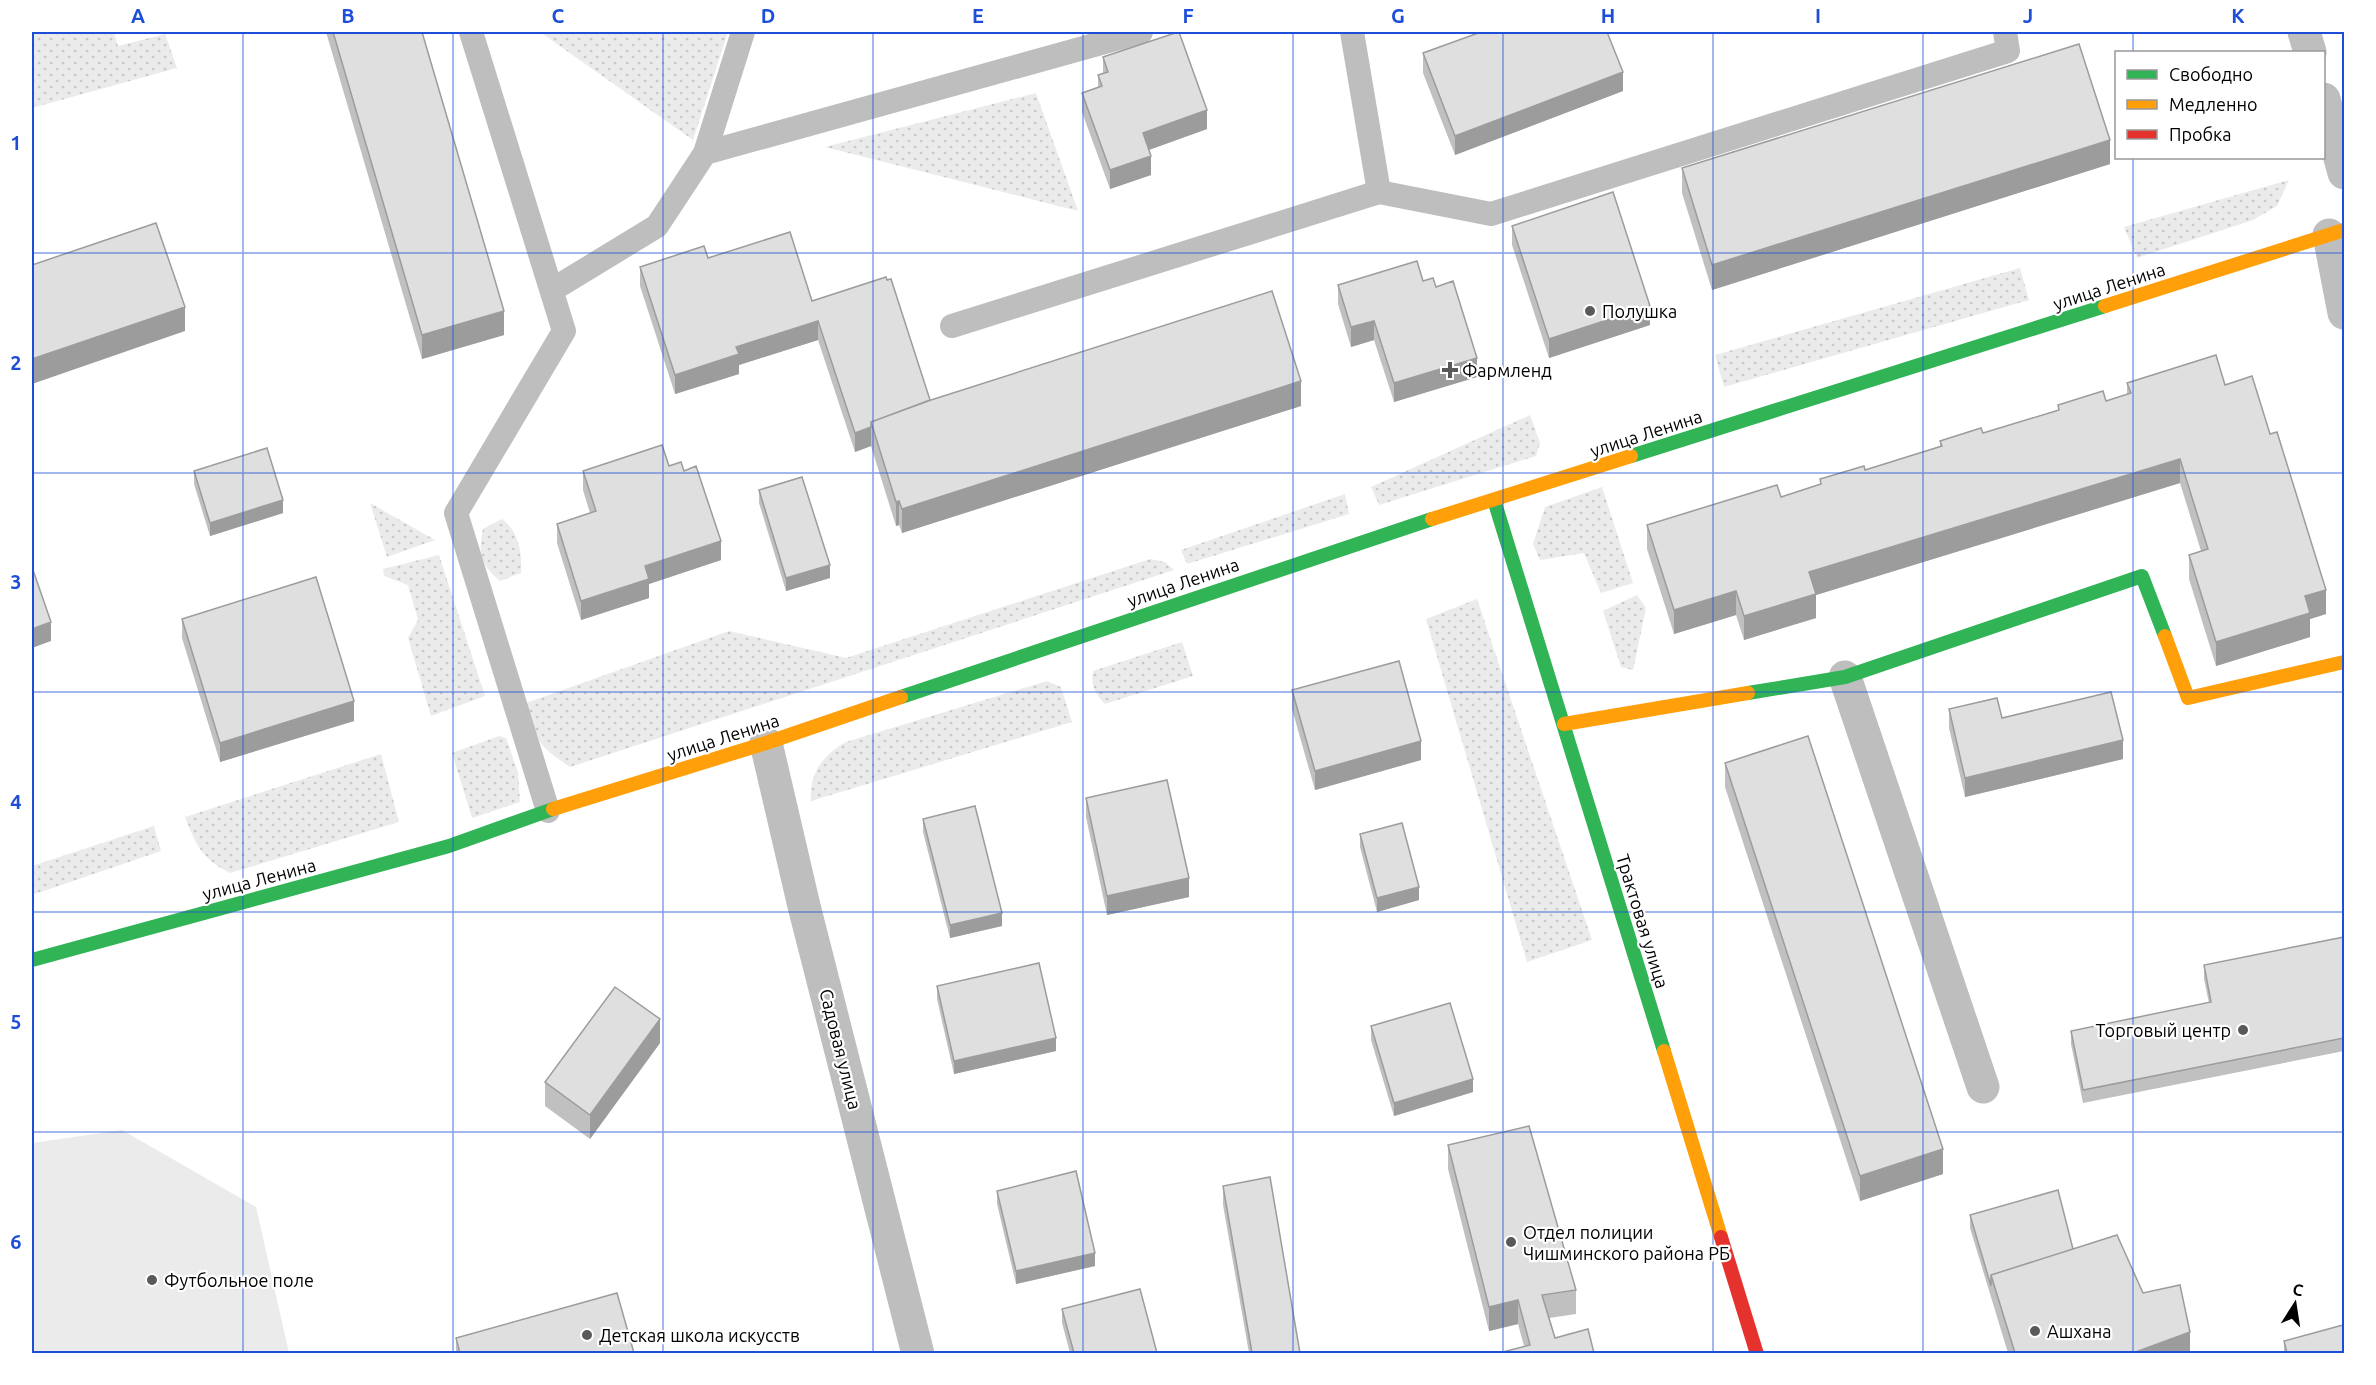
<svg xmlns="http://www.w3.org/2000/svg" width="2376" height="1385" viewBox="0 0 2376 1385" font-family="Ubuntu,sans-serif">
<defs>
<pattern id="grass-dots" width="8" height="8" patternUnits="userSpaceOnUse" patternTransform="scale(1.5)"><rect width="8" height="8" fill="#ebebeb"/><path d="M2 2h.1M6 6h.1" fill="none" stroke="#c8c8c8" stroke-width="1.8" stroke-linecap="round"/></pattern>
</defs>
<rect width="100%" height="100%" fill="#fff"/>
<path fill="url(#grass-dots)" d="M32 32H114L118 46 165 34 177 68 32 108Z
M540 32H728L693 140Z
M1036 93 1078 211 825 147Z
M2289 180 2277 206 2253 220 2137 258 2124 227Z
M2020 268 2029 300 1724 387 1715 355Z
M1530 415 1540 443 1536 456 1379 505 1371 487Z
M1602 487 1633 583 1601 593 1584 553 1540 560 1533 544 1545 507Z
M1345 494 1349 514 1187 564 1181 550Z
M370 503 435 540 387 557Z
M502 519C519 532 522 552 521 573L500 581C480 564 478 554 483 529Z
M439 555 485 696 431 716 408 638 418 620 408 585 384 576 383 569Z
M1150 559 1165 562 1174 570 570 767C536 744 537 741 526 703L729 631 846 658Z
M1637 595 1646 608 1633 670 1621 667 1603 611Z
M1477 599 1592 940 1527 962 1426 619Z
M1182 642 1193 676 1105 704C1096 695 1090 684 1093 671Z
M1047 681 1061 687 1072 722 811 801C809 773 823 755 846 742Z
M499 736 506 738 518 772 520 802 472 818 452 753Z
M381 754 399 822 230 873C202 859 196 845 185 817Z
M154 826 161 851 32 895V866Z"/>
<path fill="#ebebeb" d="M122 1130 256 1207 289 1353H32V1143Z"/>
<g fill="none" stroke-linecap="round" stroke-linejoin="round">
<path stroke="#bebebe" stroke-width="24" d="M471 32 564 331 456 513 548 811
M1352 32 1379 192
M705 153 1141 32
M552 290 657 226 705 153 743 32
M952 326 1379 192 1491 214 2008 51 2005 32"/>
<path stroke="#bebebe" stroke-width="33" d="M2304 32 2310 52
M2324 99 2344 173
M2329 235 2344 313
M1845 677 1983 1087
M766 743 804 906 918 1354"/>
<path stroke="#30b455" stroke-width="14" d="M1631 456 2105 306
M1494 500 1664 1051
M1748 693 1845 677 2142 576 2165 636
M901 697 1432 519
M32 960 449 846 553 809"/>
<path stroke="#ff9f0a" stroke-width="14" d="M2105 306 2344 230
M1432 519 1631 456
M2165 636 2188 698 2344 662
M1564 724 1748 693
M553 809 766 743 901 697
M1664 1051 1721 1237"/>
<path stroke="#e5322d" stroke-width="14" d="M1721 1237 1757 1354"/>
</g>
<path fill="#c0c0c0" d="M326 32H422L504 335 422 359Z
M1423 53 1623 91 1455 155 1423 73Z
M1103 57 1207 129 1149 150 1151 175 1110 189 1082 112V93L1098 87V75L1103 73Z
M2110 164 1712 290 1682 193V168Z
M1512 226 1650 325 1549 358 1512 245Z
M708 258 812 301 930 400 1301 406 902 533 899 525 896 526 871 446 855 452 818 340 739 365V374L675 394 640 286V267Z
M1423 281 1436 287 1477 377 1394 402 1374 340 1351 347 1338 304V285Z
M2127 383 2225 385 2326 614 2310 619V637L2216 666 2189 579V555L2201 551 2180 483 1816 595V618L1744 640 1736 615 1674 634 1647 549V525L1781 497 1820 484V479L1865 470 1940 446V441L1983 433 2058 410V405L2106 401 2127 394Z
M669 466 684 471 721 560 649 584V598L581 620 557 543V524L590 513 583 490V471Z
M194 471 283 513 210 536 194 484Z
M759 490 830 578 786 591 759 503Z
M182 619 354 721 220 762 182 638Z
M1292 690 1421 760 1315 790 1292 709Z
M1949 709 2002 718 2123 759 1965 797 1949 728Z
M1725 763 1943 1174 1860 1201 1725 787Z
M1086 798 1189 897 1107 915 1086 817Z
M923 819 1002 926 950 938 923 832Z
M1360 834 1419 900 1377 912 1360 847Z
M2344 937V1051L2083 1103 2071 1044V1031L2209 1003 2204 979V965Z
M937 986 1056 1051 954 1074 937 999Z
M1371 1026 1473 1092 1394 1116 1371 1040Z
M660 1043 590 1139 545 1106V1082Z
M1448 1145 1576 1290V1314L1549 1318 1555 1338 1524 1346 1518 1324 1489 1331 1448 1169Z
M1223 1186 1300 1353H1249L1223 1205Z
M997 1191 1095 1266 1016 1284 997 1204Z
M1970 1215 2073 1249 2143 1293 2190 1353H2008L1970 1228Z
M1062 1309 1157 1353H1070L1062 1323Z
M456 1338 634 1353H456Z
M2284 1341 2344 1353H2284Z"/>
<path fill="#9c9c9c" d="M1623 72V91L1455 155V136Z
M1207 110V129L1143 152V133Z
M2110 140V164L1712 290V265Z
M1151 156V175L1110 189V170Z
M1650 306V325L1549 358V339Z
M185 307V331L32 384V359Z
M504 311V335L422 359V335Z
M818 321V340L739 365V374L675 394V375L736 347Z
M1374 321V340L1351 347V327Z
M1477 358V377L1394 402V383Z
M1301 381V406L902 533V509Z
M871 427V446L855 452V433Z
M2180 459V483L1816 595V618L1744 640V616L1809 572Z
M283 500V513L210 536V523Z
M899 501V525L896 526V502Z
M721 541V560L649 584V598L581 620V601L645 566Z
M830 565V578L786 591V578Z
M2326 590V614L2310 619V637L2216 666V642L2305 596Z
M1736 591V615L1674 634V610Z
M51 622V641L32 648V629Z
M354 701V721L220 762V743Z
M2123 740V759L1965 797V778Z
M1421 741V760L1315 790V771Z
M1189 878V897L1107 915V896Z
M1419 887V900L1377 912V898Z
M1002 913V926L950 938V925Z
M660 1019V1043L590 1139V1115Z
M1056 1038V1051L954 1074V1061Z
M1473 1079V1092L1394 1116V1103Z
M1943 1149V1174L1860 1201V1176Z
M1095 1253V1266L1016 1284V1271Z
M1518 1300V1324L1489 1331V1307Z
M2190 1332V1353H2133Z"/>
<path fill="#dfdfdf" stroke="#9c9c9c" stroke-width="1.5" d="M333 32H422L504 311 422 335Z
M1178 32H1179L1207 110 1143 133 1151 156 1110 170 1082 93 1102 86 1098 75 1108 72 1103 57Z
M1481 32H1607L1623 72 1455 136 1423 53Z
M2079 44 2110 140 1712 265 1682 168Z
M1613 192 1650 306 1549 339 1512 226Z
M156 223 185 307 32 359V265Z
M790 232 812 301 886 277 887 280 891 279 930 400 871 422V427L855 433 818 321 736 347 739 354 675 375 640 267 704 246 708 258Z
M1417 261 1423 281 1433 278 1436 287 1453 281 1477 358 1394 383 1374 321 1351 327 1338 285Z
M1272 291 1301 381 902 509 899 501 896 502 871 422 931 400Z
M2216 355 2225 385 2252 376 2270 434 2277 432 2326 590 2305 596 2310 613 2216 642 2189 555 2208 549 2180 459 1809 572 1816 594 1744 616 1736 591 1674 610 1647 525 1777 485 1781 497 1821 484 1820 479 1864 466 1865 470 1942 446 1940 441 1981 428 1983 433 2059 410 2058 405 2103 391 2106 401 2131 393 2127 383Z
M662 445 669 466 681 462 684 471 696 466 721 541 645 566 649 579 581 601 557 524 596 511 583 471Z
M267 448 283 500 210 523 194 471Z
M802 477 830 565 786 578 759 490Z
M32 567 51 622 32 629Z
M316 577 354 701 220 743 182 619Z
M1399 661 1421 741 1315 771 1292 690Z
M2111 692 2123 740 1965 778 1949 709 1997 698 2002 718Z
M1808 736 1943 1149 1860 1176 1725 763Z
M1167 780 1189 878 1107 896 1086 798Z
M975 806 1002 913 950 925 923 819Z
M1402 823 1419 887 1377 898 1360 834Z
M2344 937V1038L2083 1090 2071 1031 2211 1002 2204 965Z
M1039 963 1056 1038 954 1061 937 986Z
M615 987 660 1019 590 1115 545 1082Z
M1450 1003 1473 1079 1394 1103 1371 1026Z
M1529 1126 1576 1290 1542 1295 1555 1338 1588 1329 1594 1353H1504L1503 1352 1530 1345 1518 1300 1489 1307 1448 1145Z
M1076 1171 1095 1253 1016 1271 997 1191Z
M1270 1177 1300 1353H1252L1223 1186Z
M2058 1190 2073 1249 1991 1275V1286L1970 1215Z
M2117 1235 2143 1293 2180 1285 2190 1332 2133 1353H2015L1991 1275Z
M1140 1289 1157 1353H1074L1062 1309Z
M617 1293 634 1353H460L456 1338Z
M2343 1325 2344 1330V1353H2287L2284 1341Z"/>
<path fill="none" stroke="#1d4ed8" stroke-width="1.5" stroke-opacity="0.55" d="M243 32V1354M453 32V1354M663 32V1354M873 32V1354M1083 32V1354M1293 32V1354M1503 32V1354M1713 32V1354M1923 32V1354M2133 32V52M2133 158V1354M32 253H2344M32 473H2344M32 692H2344M32 912H2344M32 1132H2344"/>
<g fill="#595959" stroke="#fff" stroke-width="2">
<circle cx="1590" cy="311" r="6"/>
<path d="M1447 361h6v6h6v6h-6v6h-6v-6h-6v-6h6z"/>
<circle cx="2243" cy="1030" r="6"/>
<circle cx="1511" cy="1242" r="6"/>
<circle cx="152" cy="1280" r="6"/>
<circle cx="2035" cy="1331" r="6"/>
<circle cx="587" cy="1335" r="6"/>
</g>
<g text-anchor="middle" dominant-baseline="central" stroke-width="4.5" stroke-linejoin="round" paint-order="stroke">
<g font-size="18" fill="#000" stroke="#fff">
<text transform="translate(2109 286) rotate(-18)">улица Ленина</text>
<text transform="translate(1646 433) rotate(-18)">улица Ленина</text>
<text transform="translate(1183 582) rotate(-19)">улица Ленина</text>
<text transform="translate(723 737) rotate(-18)">улица Ленина</text>
<text transform="translate(259 879) rotate(-15)">улица Ленина</text>
<text transform="translate(1643 921) rotate(73)">Трактовая улица</text>
<text transform="translate(841 1049) rotate(76)">Садовая улица</text>
</g>
<g font-size="18" fill="#000" stroke="#fff" text-anchor="start">
<text x="1602" y="311">Полушка</text>
<text x="1462" y="370">Фармленд</text>
<text x="2231" y="1030" text-anchor="end">Торговый центр</text>
<text x="1523" y="1232">Отдел полиции<tspan x="1523" dy="21">Чишминского района РБ</tspan></text>
<text x="164" y="1280">Футбольное поле</text>
<text x="2047" y="1331">Ашхана</text>
<text x="599" y="1335">Детская школа искусств</text>
</g>
</g>
<rect width="2376" height="1385" fill="none" stroke="#ffffff" stroke-width="66"/>
<rect x="2115" y="51" width="210" height="108" fill="#ffffff" stroke="#999999" stroke-width="1.5"/>
<rect x="2127" y="70" width="30" height="9" fill="#30b455" stroke="#999999" stroke-width="1.5"/>
<text x="2169" y="81" font-size="18" fill="#000000">Свободно</text>
<rect x="2127" y="100" width="30" height="9" fill="#ff9f0a" stroke="#999999" stroke-width="1.5"/>
<text x="2169" y="111" font-size="18" fill="#000000">Медленно</text>
<rect x="2127" y="130" width="30" height="9" fill="#e5322d" stroke="#999999" stroke-width="1.5"/>
<text x="2169" y="141" font-size="18" fill="#000000">Пробка</text>
<g transform="translate(2295 1304) rotate(12)" stroke="#ffffff" stroke-width="4.5" paint-order="stroke">
<path d="M0-4.5L10 22L0 15L-10 22Z" fill="#000000"/>
<text y="-9" font-size="16" font-weight="bold" text-anchor="middle" fill="#000000">С</text>
</g>
<rect x="33" y="33" width="2310" height="1319" fill="none" stroke="#1d4ed8" stroke-width="2"/>
<g font-size="20" text-anchor="middle" font-weight="bold" fill="#1d4ed8">
<text x="138" y="23">A</text>
<text x="348" y="23">B</text>
<text x="558" y="23">C</text>
<text x="768" y="23">D</text>
<text x="978" y="23">E</text>
<text x="1188" y="23">F</text>
<text x="1398" y="23">G</text>
<text x="1608" y="23">H</text>
<text x="1818" y="23">I</text>
<text x="2028" y="23">J</text>
<text x="2238" y="23">K</text>
<text x="16" y="150">1</text>
<text x="16" y="370">2</text>
<text x="16" y="589">3</text>
<text x="16" y="809">4</text>
<text x="16" y="1029">5</text>
<text x="16" y="1249">6</text>
</g>
</svg>
